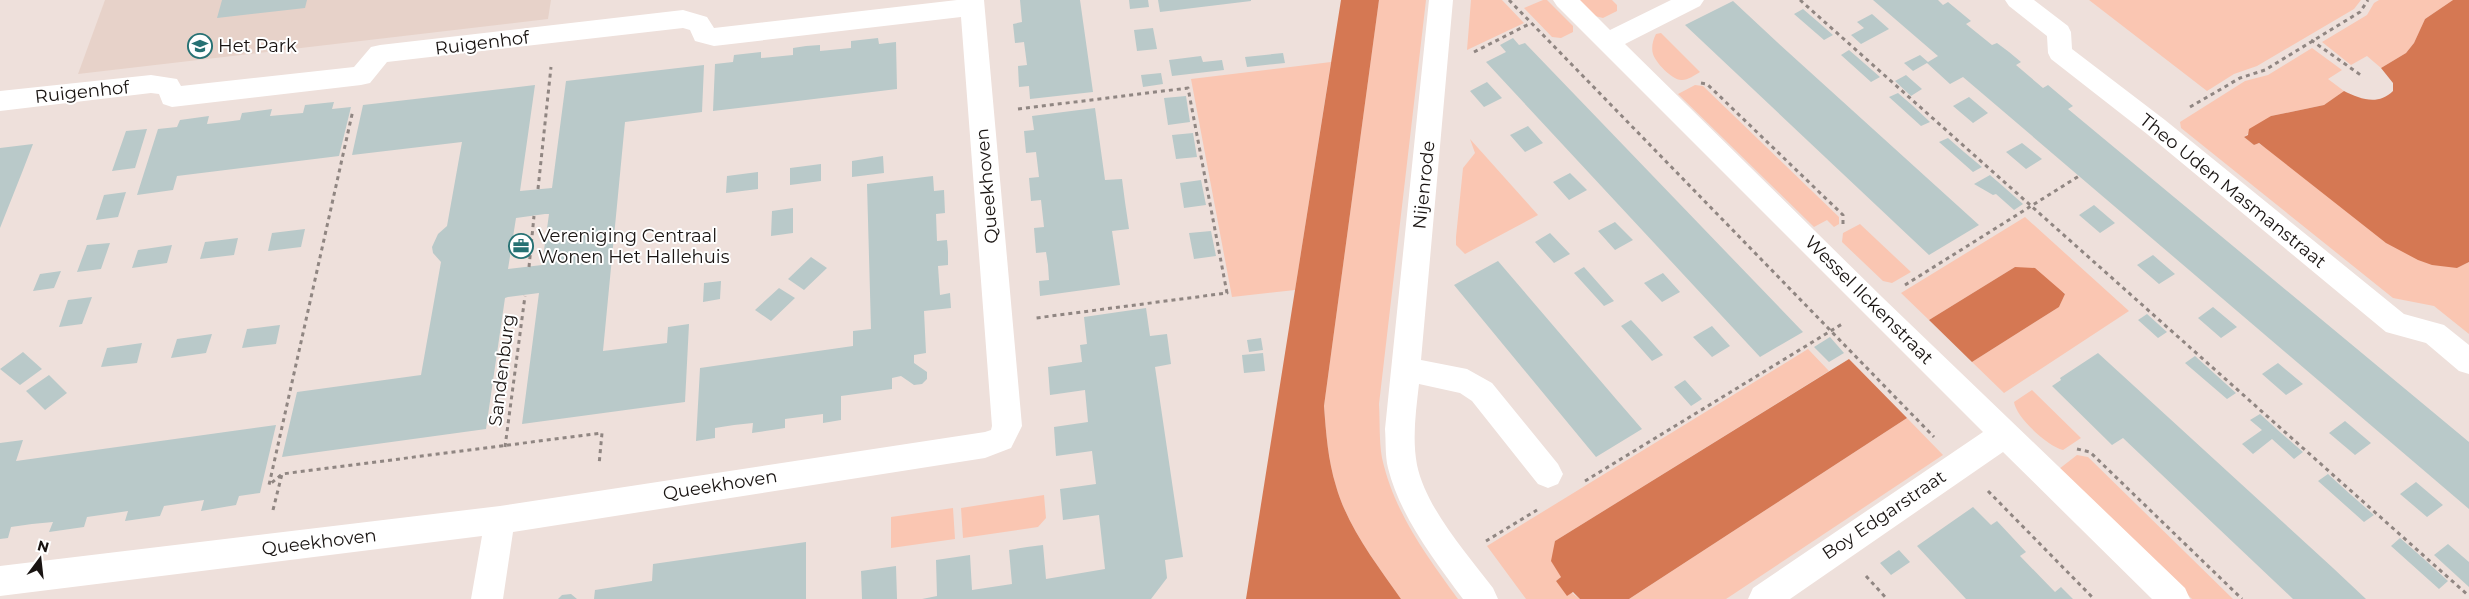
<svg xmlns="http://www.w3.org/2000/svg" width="2469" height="599" viewBox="0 0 2469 599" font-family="Montserrat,sans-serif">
<rect width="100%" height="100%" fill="#eee0db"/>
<path fill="#e7d2c9" d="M105 0H551L548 19 78 74Z"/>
<path fill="#fac6b2" d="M1379 0H1426L1379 404C1380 421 1379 441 1382 458 1394 512 1426 555 1458 599H1401C1376 563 1348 528 1336 486 1328 460 1326 433 1324 406Z
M1471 0H1502L1524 23 1467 50Z
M1543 0H1547L1573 26V32L1561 38 1552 37 1524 8Z
M1579 0H1612L1617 5V11L1603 18 1595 16Z
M2089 0H2361L2354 9 2257 66 2234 74 2207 91Z
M2379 0H2453L2425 19 2414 43 2406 53 2381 68 2367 56 2351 65 2322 42 2367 15 2374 3Z
M1661 33 1700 72C1695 75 1688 80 1682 80 1673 81 1655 62 1653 54 1651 47 1653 40 1656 34Z
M2312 48 2342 70 2328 79 2344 91 2324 105 2271 116 2244 137 2254 145 2258 143 2457 268 2469 262V334L2434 306 2393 298 2181 128 2180 122 2245 81 2268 75Z
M1331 62 1295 290 1232 297 1191 79Z
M1695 85 1703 86 1839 217V224L1834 227 1827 220 1814 227 1678 94Z
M1470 139 1538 215 1465 254 1456 245V237L1463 168 1475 153Z
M2025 217 2129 311 2004 393 1972 362 2059 307 2065 293 2015 267 1929 320 1901 293Z
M1860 224 1911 272 1892 283 1883 281 1842 242 1843 233Z
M1808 349 1829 371 1555 541 1561 577 1556 581 1580 599H1526L1487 546Z
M2032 390 2081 438 2063 450C2047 446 2016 417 2014 402Z
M1907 418 1943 455 1726 599H1629Z
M2077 455 2088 457 2233 599H2192L2059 469Z
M1044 495 1046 518 1038 527 963 538 961 508Z
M953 508 955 539 891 548V517Z"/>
<path fill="#d57853" d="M1341 0H1379L1324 406C1326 433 1328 460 1336 486 1348 528 1376 563 1401 599H1246Z
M2453 0H2469V262L2457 268 2432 265 2418 260 2386 243 2259 143 2254 145 2244 137 2248 135 2249 129 2271 116 2324 105 2344 91C2360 99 2378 106 2393 91V83L2381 68 2406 53 2414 43 2425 19Z
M2015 267 2035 268 2065 294 2059 307 1972 362 1929 320Z
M1849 359 1907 418 1629 599H1580L1573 592 1567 596 1556 581 1561 577 1551 561 1555 541Z"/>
<path fill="#b9c9c9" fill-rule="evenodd" d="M222 0H307L305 8 217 18Z
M1020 0H1080L1093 92 1030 99 1029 86 1019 87 1018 66 1027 65 1024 42 1015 43 1013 24 1022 22Z
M1129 0H1148L1149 7 1130 9Z
M1158 0H1251V1L1160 12Z
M1873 0H1938L1943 5 1948 2 1971 21 1966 24 1992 45 1997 43 2009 52 2021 62 2016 65 2043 88 2048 85 2073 106 2068 109 2469 442V509L1963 77 1950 84 1927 63 1913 71 1904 63 1920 55 1928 62 1938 56Z
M1733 1 1777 42 1979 225 1929 255 1685 25Z
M1803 9 1817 21 1833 35 1824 40 1794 14Z
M1872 14 1889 29 1861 44 1851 35 1864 28 1857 22Z
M1153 28 1157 49 1137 51 1134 30Z
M878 38 879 44 896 42 897 89 713 111 715 64 733 62 734 55 761 52V58L793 55V48L806 46 820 45V51L851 48V41Z
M1513 38 1519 45 1525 43 1803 332 1760 357 1486 62 1506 52 1500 45Z
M1849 50 1864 63 1880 77 1871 82 1841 55Z
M1283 53 1285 63 1247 67 1245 57Z
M1201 56 1203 62 1222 60 1224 70 1172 76 1169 60Z
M704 65 702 112 625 122 603 351 667 343 668 327 689 324 685 402 522 424 539 293 508 297 505 298 486 429 282 457 297 392 421 375 441 262 433 253 432 247 438 234 447 226 462 142 352 155 363 105 535 85 520 191 552 188 566 81ZM545 214H549L542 265 508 269 516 218Z
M1161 73 1163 84 1143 87 1141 75Z
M1906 75 1922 89 1911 96 1895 81Z
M1487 82 1502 98 1484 107 1470 91Z
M1898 93 1913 106 1930 122 1921 126 1889 97Z
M1186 96 1190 122 1168 125 1164 98Z
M1969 97 1988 113 1973 123 1953 106Z
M334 102 332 109 351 107 339 156 177 176 173 190 137 195 158 129 177 127 180 120 209 116 207 124 225 122 240 120 242 113 272 109 270 116 303 113 305 105Z
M1095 108 1105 180 1122 179 1125 202 1129 229 1112 231 1120 285 1040 296 1039 281 1049 280 1048 265 1046 252 1036 253 1034 228 1044 227 1041 200 1031 201 1029 178 1039 177 1036 152 1026 153 1024 131 1034 130 1032 116Z
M1528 126 1543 143 1525 152 1510 135Z
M147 129 135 168 112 171 126 131Z
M1193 133 1197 157 1176 159 1172 135Z
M1948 138 1964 152 1982 167 1973 172 1939 142Z
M2022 143 2042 159 2026 169 2006 152Z
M33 144 23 170 0 228V148Z
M883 156 884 173 852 177V161Z
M821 164V181L790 185V168Z
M758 172V189L726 193 727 176Z
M1570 173 1587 190 1569 200 1553 182Z
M1990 175 2005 188 2023 204 2014 210 1996 194 1993 195 1974 184Z
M933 176 934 191 944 190 945 213 936 214 937 241 947 240 948 252V265L938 266 940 295 950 293 951 308 924 311 926 353 914 355V363L927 372V379L922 384 914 385 901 376 892 378V389L841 396V420L823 423V414L785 419V428L752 433 753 423 734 425 715 428V438L696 441 700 368 853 346V331L871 329 867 184Z
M1201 180 1206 205 1184 208 1180 183Z
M126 192 118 217 96 220 104 195Z
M2094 205 2115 223 2100 233 2079 215Z
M793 208V233L771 236 772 211Z
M1615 222 1633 240 1615 250 1598 231Z
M305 229 301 247 268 251 272 233Z
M1211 231 1216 256 1194 259 1189 233Z
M1550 233 1570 254 1554 263 1535 242Z
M238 238 234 255 200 259 205 242Z
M110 243 101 269 77 272 87 245Z
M172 245 167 263 132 268 138 250Z
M2153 255 2175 274 2159 284 2137 265Z
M811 257 827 268 804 290 788 279Z
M1498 261 1616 399 1642 429 1596 457 1454 285Z
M1584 267 1614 301 1604 306 1574 273Z
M61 271 54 288 33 291 40 274Z
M1663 273 1680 292 1662 302 1644 283Z
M721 281 720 299 703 302 704 283Z
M779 288 795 298 771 321 755 310Z
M92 297 82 324 59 327 68 300Z
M2213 307 2237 327 2221 338 2198 318Z
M1146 308 1150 336 1167 334 1171 364 1155 367 1183 557 1165 560 1167 578 1151 599H922L937 596 936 560 970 555 972 590 1012 584 1009 550 1027 547 1043 545 1046 579 1105 569 1099 515 1063 520 1060 489 1096 484 1092 451 1056 456 1054 427 1088 422 1085 390 1050 395 1048 367 1082 362 1080 345 1087 344 1084 317Z
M2147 314 2167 332 2158 338 2138 320Z
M1631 320 1647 337 1663 355 1652 361 1621 326Z
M280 325 276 344 242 348 247 329Z
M1712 326 1730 346 1712 357 1693 337Z
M212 334 206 353 171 358 177 339Z
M1830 337 1844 353 1829 362 1814 347Z
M1261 338 1263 350 1249 352 1247 340Z
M142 343 137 363 101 367 107 348Z
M23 352 42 369 20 385 0 369Z
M1263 353 1265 371 1244 373 1242 355Z
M2098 353 2333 568 2366 599H2293L2123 438 2112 445 2052 386 2061 380 2060 378Z
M2195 356 2215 374 2236 393 2227 399 2185 363Z
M2278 363 2303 384 2286 395 2262 374Z
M49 375 67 393 45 410 26 391Z
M1685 380 1702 399 1691 406 1674 387Z
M2260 414 2281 433 2303 452 2294 459 2272 439 2253 454 2242 444 2262 430 2250 420Z
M2345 421 2371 443 2355 455 2329 433Z
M276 425 260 493 239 496 236 505 201 511 204 500 164 506 160 516 125 521 128 511 108 514 87 517 84 527 49 532 53 522 32 524 11 527 8 538 0 539V443L23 440 16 461Z
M2328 474 2350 494 2374 515 2364 522 2318 481Z
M2416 482 2443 505 2427 517 2400 494Z
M1973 507 1991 525 1997 521 2026 552 2020 556 2055 592 2061 587 2073 599H1966L1917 546Z
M2400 538 2424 559 2448 581 2439 589 2391 546Z
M806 542V599H594L595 590 652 581 653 564Z
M2448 544 2469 562V587L2434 555Z
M1899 550 1910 562 1891 575 1880 563Z
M896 566 897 599H862L861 571Z
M571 594 577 599H558L562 595Z"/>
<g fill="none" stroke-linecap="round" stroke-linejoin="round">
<path stroke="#908682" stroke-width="3" stroke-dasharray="4 4" stroke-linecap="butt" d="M1509 0 1934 437
M1800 0 2469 596
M2311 40 2362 76
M1474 52 1531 23
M1701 83 1707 84 1843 215V224
M2190 107 2240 78 2265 70 2360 12 2368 0
M1018 109 1188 88 1227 293 1036 318
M538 189 551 67
M529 267 534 216
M1905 285 2079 176
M505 447 525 296
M2077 449 2090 452 2242 599
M281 475 269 485 353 110
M1585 481 1842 324
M1988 491 2094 599
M273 510 282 474 602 433 599 465
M1486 541 1537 510
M1866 576 1887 599"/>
<path fill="#fff" fill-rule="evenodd" d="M957 0H984L1022 426 1011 448 985 458 513 532 503 599H471L482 536 0 596V566L500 506 985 432 991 430 992 426 961 17 714 46 695 41 690 30 683 28 387 62 370 83 361 85 172 107 163 104 159 94 151 93 0 111V91L151 75 177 79 181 86 354 67 371 47 380 45 683 10 707 17 714 28Z
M1429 0H1453L1421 360 1467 369 1492 383 1558 464 1563 474 1558 484 1548 488 1538 484 1472 401 1460 393 1419 384C1416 411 1412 438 1417 465 1426 508 1467 554 1493 588L1498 599H1463C1434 560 1400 516 1388 468 1385 455 1386 442 1385 429Z
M1553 0H1580L1610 30 1671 0H1704L1700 6 1625 44 1882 297 2185 588 2190 599H2152L2003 452 1790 599H1748L1753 588 1983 432 1557 6Z
M2005 0H2034L2068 26 2071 32 2072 49 2165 120 2404 314 2444 325 2469 345V374L2459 371 2426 343 2386 332 2147 134 2051 59 2048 53 2047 36 2009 6Z"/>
</g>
<defs>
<symbol id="school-ring" viewBox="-11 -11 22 22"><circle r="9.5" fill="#fff" stroke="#267173" stroke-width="1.5"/><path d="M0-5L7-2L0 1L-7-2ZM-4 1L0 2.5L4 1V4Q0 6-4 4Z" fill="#267173"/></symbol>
<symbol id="office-ring" viewBox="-11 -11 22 22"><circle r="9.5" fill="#fff" stroke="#267173" stroke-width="1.5"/><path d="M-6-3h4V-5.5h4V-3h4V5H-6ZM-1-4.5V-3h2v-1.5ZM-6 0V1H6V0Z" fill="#267173"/></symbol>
</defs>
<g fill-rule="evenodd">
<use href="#school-ring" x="186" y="32" width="28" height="28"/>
<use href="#office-ring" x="507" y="232" width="28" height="28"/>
</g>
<g text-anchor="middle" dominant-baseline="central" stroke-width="4" stroke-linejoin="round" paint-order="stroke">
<g font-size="18" fill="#191412" stroke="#fff">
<text transform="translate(482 43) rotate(-7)">Ruigenhof</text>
<text transform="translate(82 92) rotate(-6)">Ruigenhof</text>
<text transform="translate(1424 185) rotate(-84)">Nijenrode</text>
<text transform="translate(987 186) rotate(-95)">Queekhoven</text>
<text transform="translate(2233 191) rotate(39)">Theo Uden Masmanstraat</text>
<text transform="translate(1869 300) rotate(45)">Wessel Ilckenstraat</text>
<text transform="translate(502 370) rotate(-83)">Sandenburg</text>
<text transform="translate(720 485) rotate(-9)">Queekhoven</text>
<text transform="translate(1884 515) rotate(-34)">Boy Edgarstraat</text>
<text transform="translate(319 542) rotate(-7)">Queekhoven</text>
</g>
<g font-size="18" fill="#191412" stroke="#fff" text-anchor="start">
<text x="218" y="46">Het Park</text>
<text x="538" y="236">Vereniging Centraal<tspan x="538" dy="21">Wonen Het Hallehuis</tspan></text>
</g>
</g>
<g transform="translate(40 559) rotate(15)" stroke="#ffffff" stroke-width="4" paint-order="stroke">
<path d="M0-4L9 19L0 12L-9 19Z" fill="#191412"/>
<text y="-8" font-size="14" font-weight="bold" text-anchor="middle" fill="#191412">N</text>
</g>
</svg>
